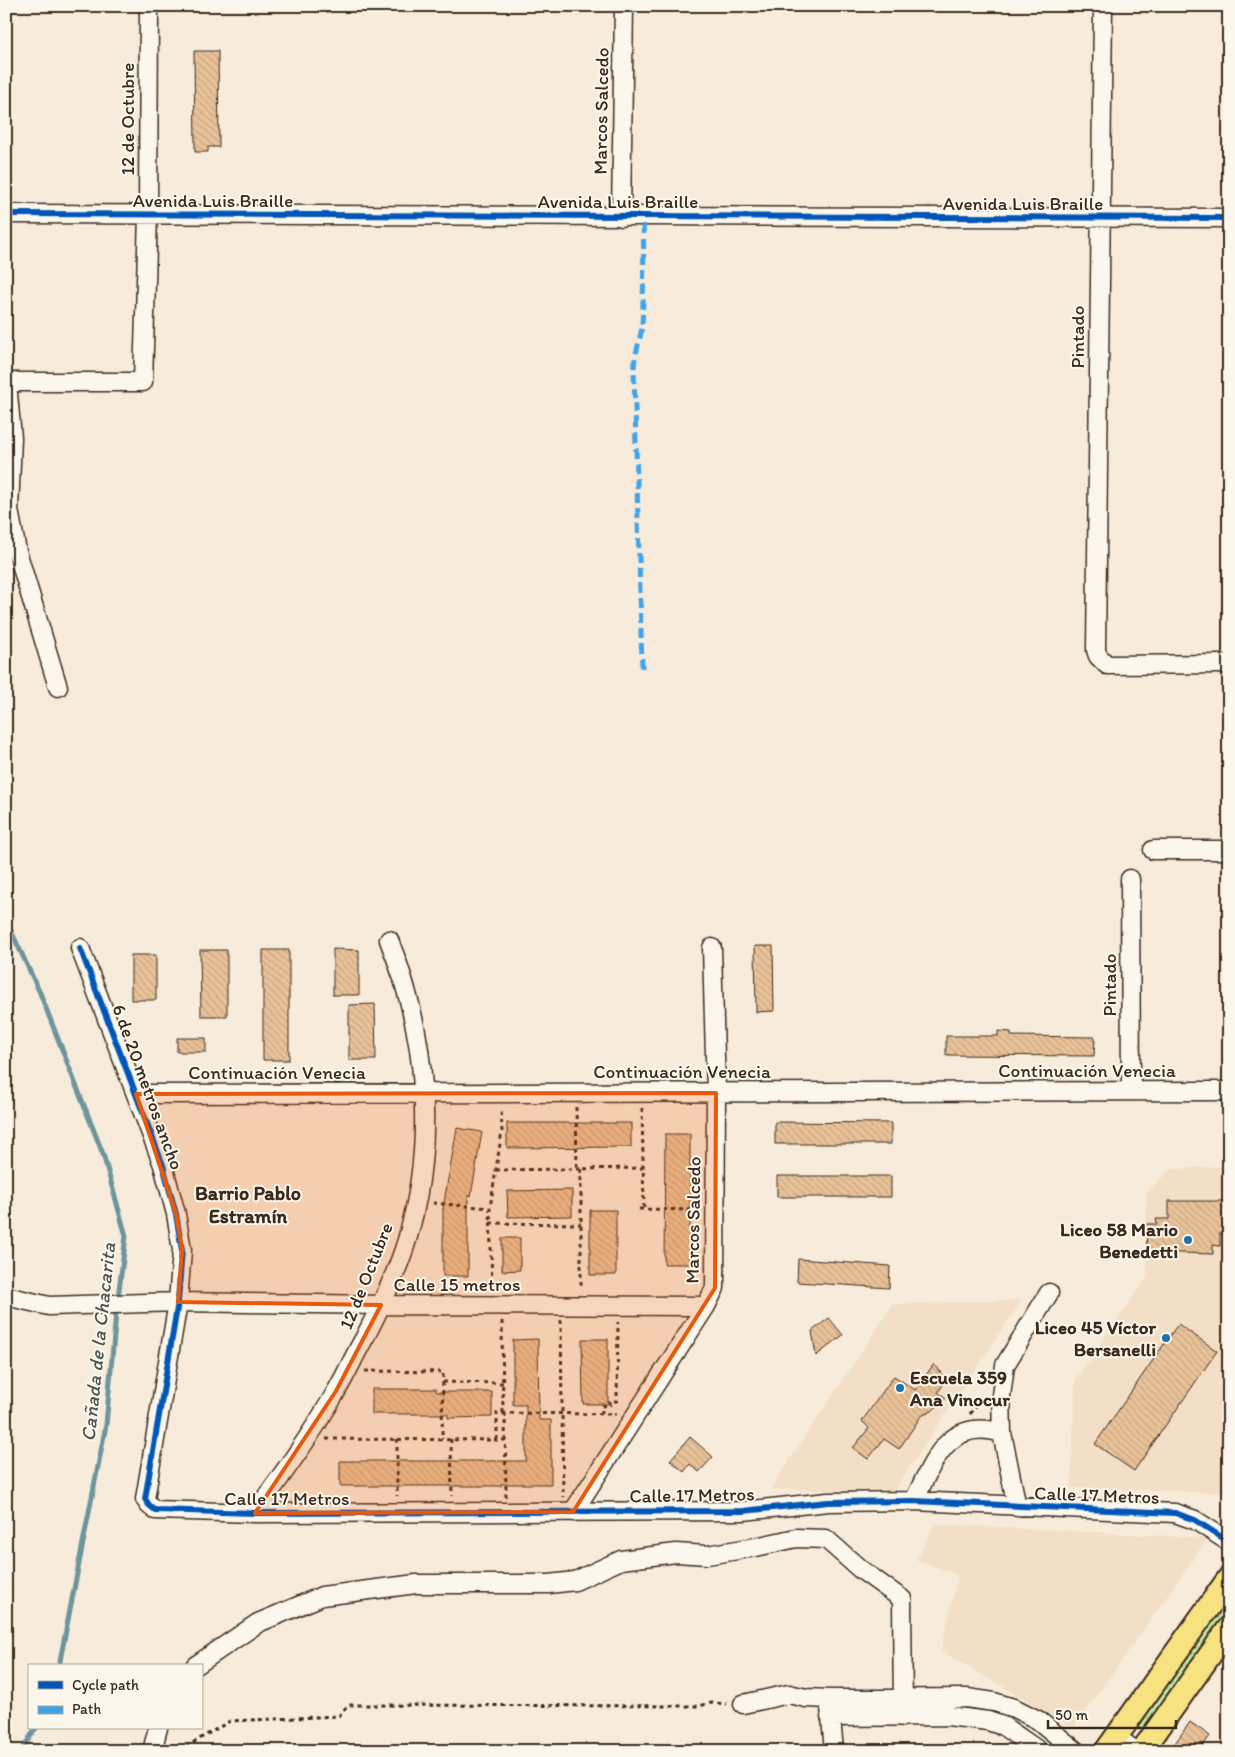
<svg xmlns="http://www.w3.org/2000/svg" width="1235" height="1757" viewBox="0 0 1235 1757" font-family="Itim,sans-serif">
<defs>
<pattern id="grass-dots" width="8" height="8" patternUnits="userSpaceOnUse" patternTransform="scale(1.25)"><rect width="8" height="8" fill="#c3eca8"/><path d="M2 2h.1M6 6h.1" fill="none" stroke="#a8cb90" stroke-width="1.8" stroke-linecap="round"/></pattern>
<pattern id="building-back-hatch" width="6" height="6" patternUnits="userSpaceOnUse" patternTransform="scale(1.25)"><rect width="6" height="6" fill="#e9c299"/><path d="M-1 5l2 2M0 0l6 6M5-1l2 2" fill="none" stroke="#c9a783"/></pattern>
</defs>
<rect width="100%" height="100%" fill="#f7ecdb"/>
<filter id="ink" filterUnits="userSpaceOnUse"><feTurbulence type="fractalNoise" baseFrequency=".02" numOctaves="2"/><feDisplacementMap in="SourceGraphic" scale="10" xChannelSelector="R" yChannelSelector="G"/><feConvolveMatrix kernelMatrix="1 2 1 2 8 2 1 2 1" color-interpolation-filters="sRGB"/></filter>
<g filter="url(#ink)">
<path fill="#f3dfc7" d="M1229 1166V1493L1071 1488 1075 1380 1147 1277 1146 1193 1171 1169Z
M1022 1300 894 1491 770 1489 893 1304Z
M935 1524 1208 1538 1074 1728 941 1651 958 1575 916 1560Z"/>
<path fill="url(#grass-dots)" stroke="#7f8b63" d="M1229 1598V1610L1144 1731 1138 1728Z"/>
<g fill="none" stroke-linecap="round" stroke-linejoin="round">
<path stroke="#6e949d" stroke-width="5" d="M6 920 40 993 103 1154 126 1236 116 1313 106 1425 59 1666
M21 1751 36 1728"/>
</g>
<path fill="url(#building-back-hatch)" stroke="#3b2a1e" d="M194 51H218L219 147H208V152H195Z
M755 946H773L774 1011 756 1012Z
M333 949 359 950V995H333Z
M200 950H227V1016H201Z
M263 950H289V1060H263Z
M131 955H156V1000H131Z
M375 1004 376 1060H349V1005Z
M998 1031 1011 1032V1036L1095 1037 1094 1056 946 1055V1036H998Z
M177 1038H206V1052H177Z
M775 1122 891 1123V1144H775Z
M507 1123H631V1147L507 1148Z
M457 1128 482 1132 471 1196H468V1276H443V1208Z
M665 1134H690V1264H664Z
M777 1176H891V1197H777Z
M572 1190V1216L508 1217 507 1191Z
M1169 1201H1229V1239L1220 1233V1246L1213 1245V1254L1147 1252 1146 1224H1157L1156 1219H1169Z
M590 1210H616V1275H590Z
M502 1238H520V1270L502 1271Z
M798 1259 890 1266 889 1288 797 1282Z
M829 1318 843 1335 816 1356 812 1331Z
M1178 1324 1217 1351 1134 1471 1095 1444Z
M538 1339 539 1420H551V1484H501V1486H340V1461H526V1405H513V1340Z
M582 1339H608V1404H583Z
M934 1364 947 1379 938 1392 946 1398 932 1411 921 1416 899 1449 884 1439 868 1459 853 1448 869 1428 862 1421 894 1376 915 1390Z
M372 1389H436V1392H492V1417L448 1418V1414H372Z
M690 1437 713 1457 699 1472 690 1464 684 1472 670 1460Z
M1190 1722 1210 1736 1199 1751H1180L1173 1746Z"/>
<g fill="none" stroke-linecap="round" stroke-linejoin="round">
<defs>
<path id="minor" d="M1103 6 1096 650 1098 656 1107 665 1229 664
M6 214 1229 218
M621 217 624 6
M58 687 17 551 9 510 12 438 7 382H143L148 215 149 6
M1153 850H1229
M1130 879 1131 1091
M80 948 163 1165 176 1214 182 1250 178 1302 145 1499 149 1505 155 1510 255 1513 743 1511 828 1502 914 1501 1175 1513 1195 1520 1229 1542
M136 1094 1229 1091
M6 1296 49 1306 178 1302 381 1305 706 1306
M914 1501C933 1462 948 1416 1002 1433
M1017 1507 1002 1433 1001 1396 1005 1365 1049 1293
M573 1512 706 1306 715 1288 716 1093 712 948
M255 1513C283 1473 313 1433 337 1390 347 1373 355 1354 365 1337 381 1306 397 1273 407 1240 436 1141 427 1034 389 940
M195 1666 258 1623 322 1596 416 1584H549L575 1581 621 1560 676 1553 707 1555 756 1547 796 1538 826 1539 860 1569 902 1599 903 1717
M743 1704 789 1694 806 1698 830 1699 967 1698 994 1702 1014 1708 1038 1720 1076 1751
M830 1707 834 1751
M830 1717 948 1716 988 1721 1003 1726 1039 1751
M1116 1737 1136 1751
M152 1751 158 1728"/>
<path id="major" d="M1106 1751 1229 1578
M1142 1751 1229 1628"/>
</defs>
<use href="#minor" stroke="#3b2a1e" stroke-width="21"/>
<use href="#major" stroke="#3b2a1e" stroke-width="26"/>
<path stroke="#3b2a1e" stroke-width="3" stroke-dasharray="4 4" stroke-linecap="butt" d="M576 1107 577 1169
M642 1108 644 1209
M581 1169V1289
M496 1170 643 1168
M433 1203 490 1208
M639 1209 701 1210
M490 1223 581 1224
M492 1291 490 1208 502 1131 501 1108
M561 1320 563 1497
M502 1321 503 1413
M365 1371 443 1372 442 1439
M443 1382 503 1383
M505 1413 506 1497
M602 1414V1406L610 1405V1401H617L618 1322
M970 1414 984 1395
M326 1439 505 1440
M397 1439V1496
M451 1439 452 1496
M497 1440V1413L616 1414
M179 1751 230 1721 339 1716 348 1705 698 1706 712 1703 727 1704"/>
<use href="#minor" stroke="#fbf7ec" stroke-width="18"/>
<use href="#major" stroke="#f7e281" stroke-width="22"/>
<path stroke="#3fa3ea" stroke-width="5" stroke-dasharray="10 5" stroke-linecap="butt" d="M642 668 634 370C634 354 641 340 642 325 644 289 644 253 643 216"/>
<defs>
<path id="cycleway" d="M6 214 1229 218
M80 948 163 1165 176 1214 182 1250 178 1302 145 1499 149 1505 155 1510 255 1513 743 1511 828 1502 914 1501 1175 1513 1195 1520 1229 1542"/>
</defs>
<use href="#cycleway" stroke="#fbf7ec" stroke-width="9"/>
<use href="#cycleway" stroke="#0057b8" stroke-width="6"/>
</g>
</g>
<path fill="#e8590c" fill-opacity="0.2" stroke="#e8590c" stroke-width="4" stroke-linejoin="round" d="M716 1093 715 1288 573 1512 255 1513 336 1391 381 1305 178 1302 182 1250 176 1214 136 1094Z"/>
<g fill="#1f6fb2" stroke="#fbf7ec" stroke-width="2">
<circle cx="1188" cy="1240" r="5"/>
<circle cx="1166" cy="1338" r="5"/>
<circle cx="900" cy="1388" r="5"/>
</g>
<g text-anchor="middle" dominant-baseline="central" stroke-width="4" stroke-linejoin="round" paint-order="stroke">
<g font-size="19" fill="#3b2a1e" stroke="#fbf7ec">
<text transform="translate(601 111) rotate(-89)">Marcos Salcedo</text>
<text transform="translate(127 119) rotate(-90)">12 de Octubre</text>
<text x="213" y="200">Avenida Luis Braille</text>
<text x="618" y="201">Avenida Luis Braille</text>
<text x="1023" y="203">Avenida Luis Braille</text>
<text transform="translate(1077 337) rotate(-90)">Pintado</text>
<text transform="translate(1109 985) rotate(-90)">Pintado</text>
<text x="1087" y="1070">Continuación Venecia</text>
<text x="682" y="1071">Continuación Venecia</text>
<text x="277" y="1072">Continuación Venecia</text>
<text transform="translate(148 1087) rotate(70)">6 de 20 metros ancho</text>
<text transform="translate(693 1220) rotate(-89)">Marcos Salcedo</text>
<text transform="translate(366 1276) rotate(-68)">12 de Octubre</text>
<text x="457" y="1284">Calle 15 metros</text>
<text transform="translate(692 1495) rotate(-1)">Calle 17 Metros</text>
<text transform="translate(1097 1495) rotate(2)">Calle 17 Metros</text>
<text x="287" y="1498">Calle 17 Metros</text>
</g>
<g font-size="19" font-weight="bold" fill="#3b2a1e" stroke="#fbf7ec" text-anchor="end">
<text x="1178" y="1229">Liceo 58 Mario<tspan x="1178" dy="22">Benedetti</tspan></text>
<text x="1156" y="1327">Liceo 45 Víctor<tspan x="1156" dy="22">Bersanelli</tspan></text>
<text x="910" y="1377" text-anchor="start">Escuela 359<tspan x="910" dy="22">Ana Vinocur</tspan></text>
</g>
<g font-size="20" font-weight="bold" fill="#3b2a1e" stroke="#fbf7ec">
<text x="248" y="1193">Barrio Pablo<tspan x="248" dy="23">Estramín</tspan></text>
</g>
<g font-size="20" font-style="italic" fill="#505653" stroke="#fbf7ec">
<text transform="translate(98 1342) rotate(-84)">Cañada de la Chacarita</text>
</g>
</g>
<rect width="1235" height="1757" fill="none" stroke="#fbf7ec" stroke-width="25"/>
<rect x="12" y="12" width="1210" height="1732" fill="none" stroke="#3b2a1e" stroke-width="2" filter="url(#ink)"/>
<rect x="28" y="1664" width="175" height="65" fill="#fbf7ec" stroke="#aea59a"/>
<rect x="38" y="1681" width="25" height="8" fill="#0057b8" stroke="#aea59a"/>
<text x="72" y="1690" font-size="15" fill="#3b2a1e">Cycle path</text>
<rect x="38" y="1706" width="25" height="8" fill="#3fa3ea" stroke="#aea59a"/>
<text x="72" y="1714" font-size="15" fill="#3b2a1e">Path</text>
<path d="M1048 1720v8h128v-8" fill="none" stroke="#3b2a1e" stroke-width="2.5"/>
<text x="1055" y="1720" font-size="15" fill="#3b2a1e" stroke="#fbf7ec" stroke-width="4" paint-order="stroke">50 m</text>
</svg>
